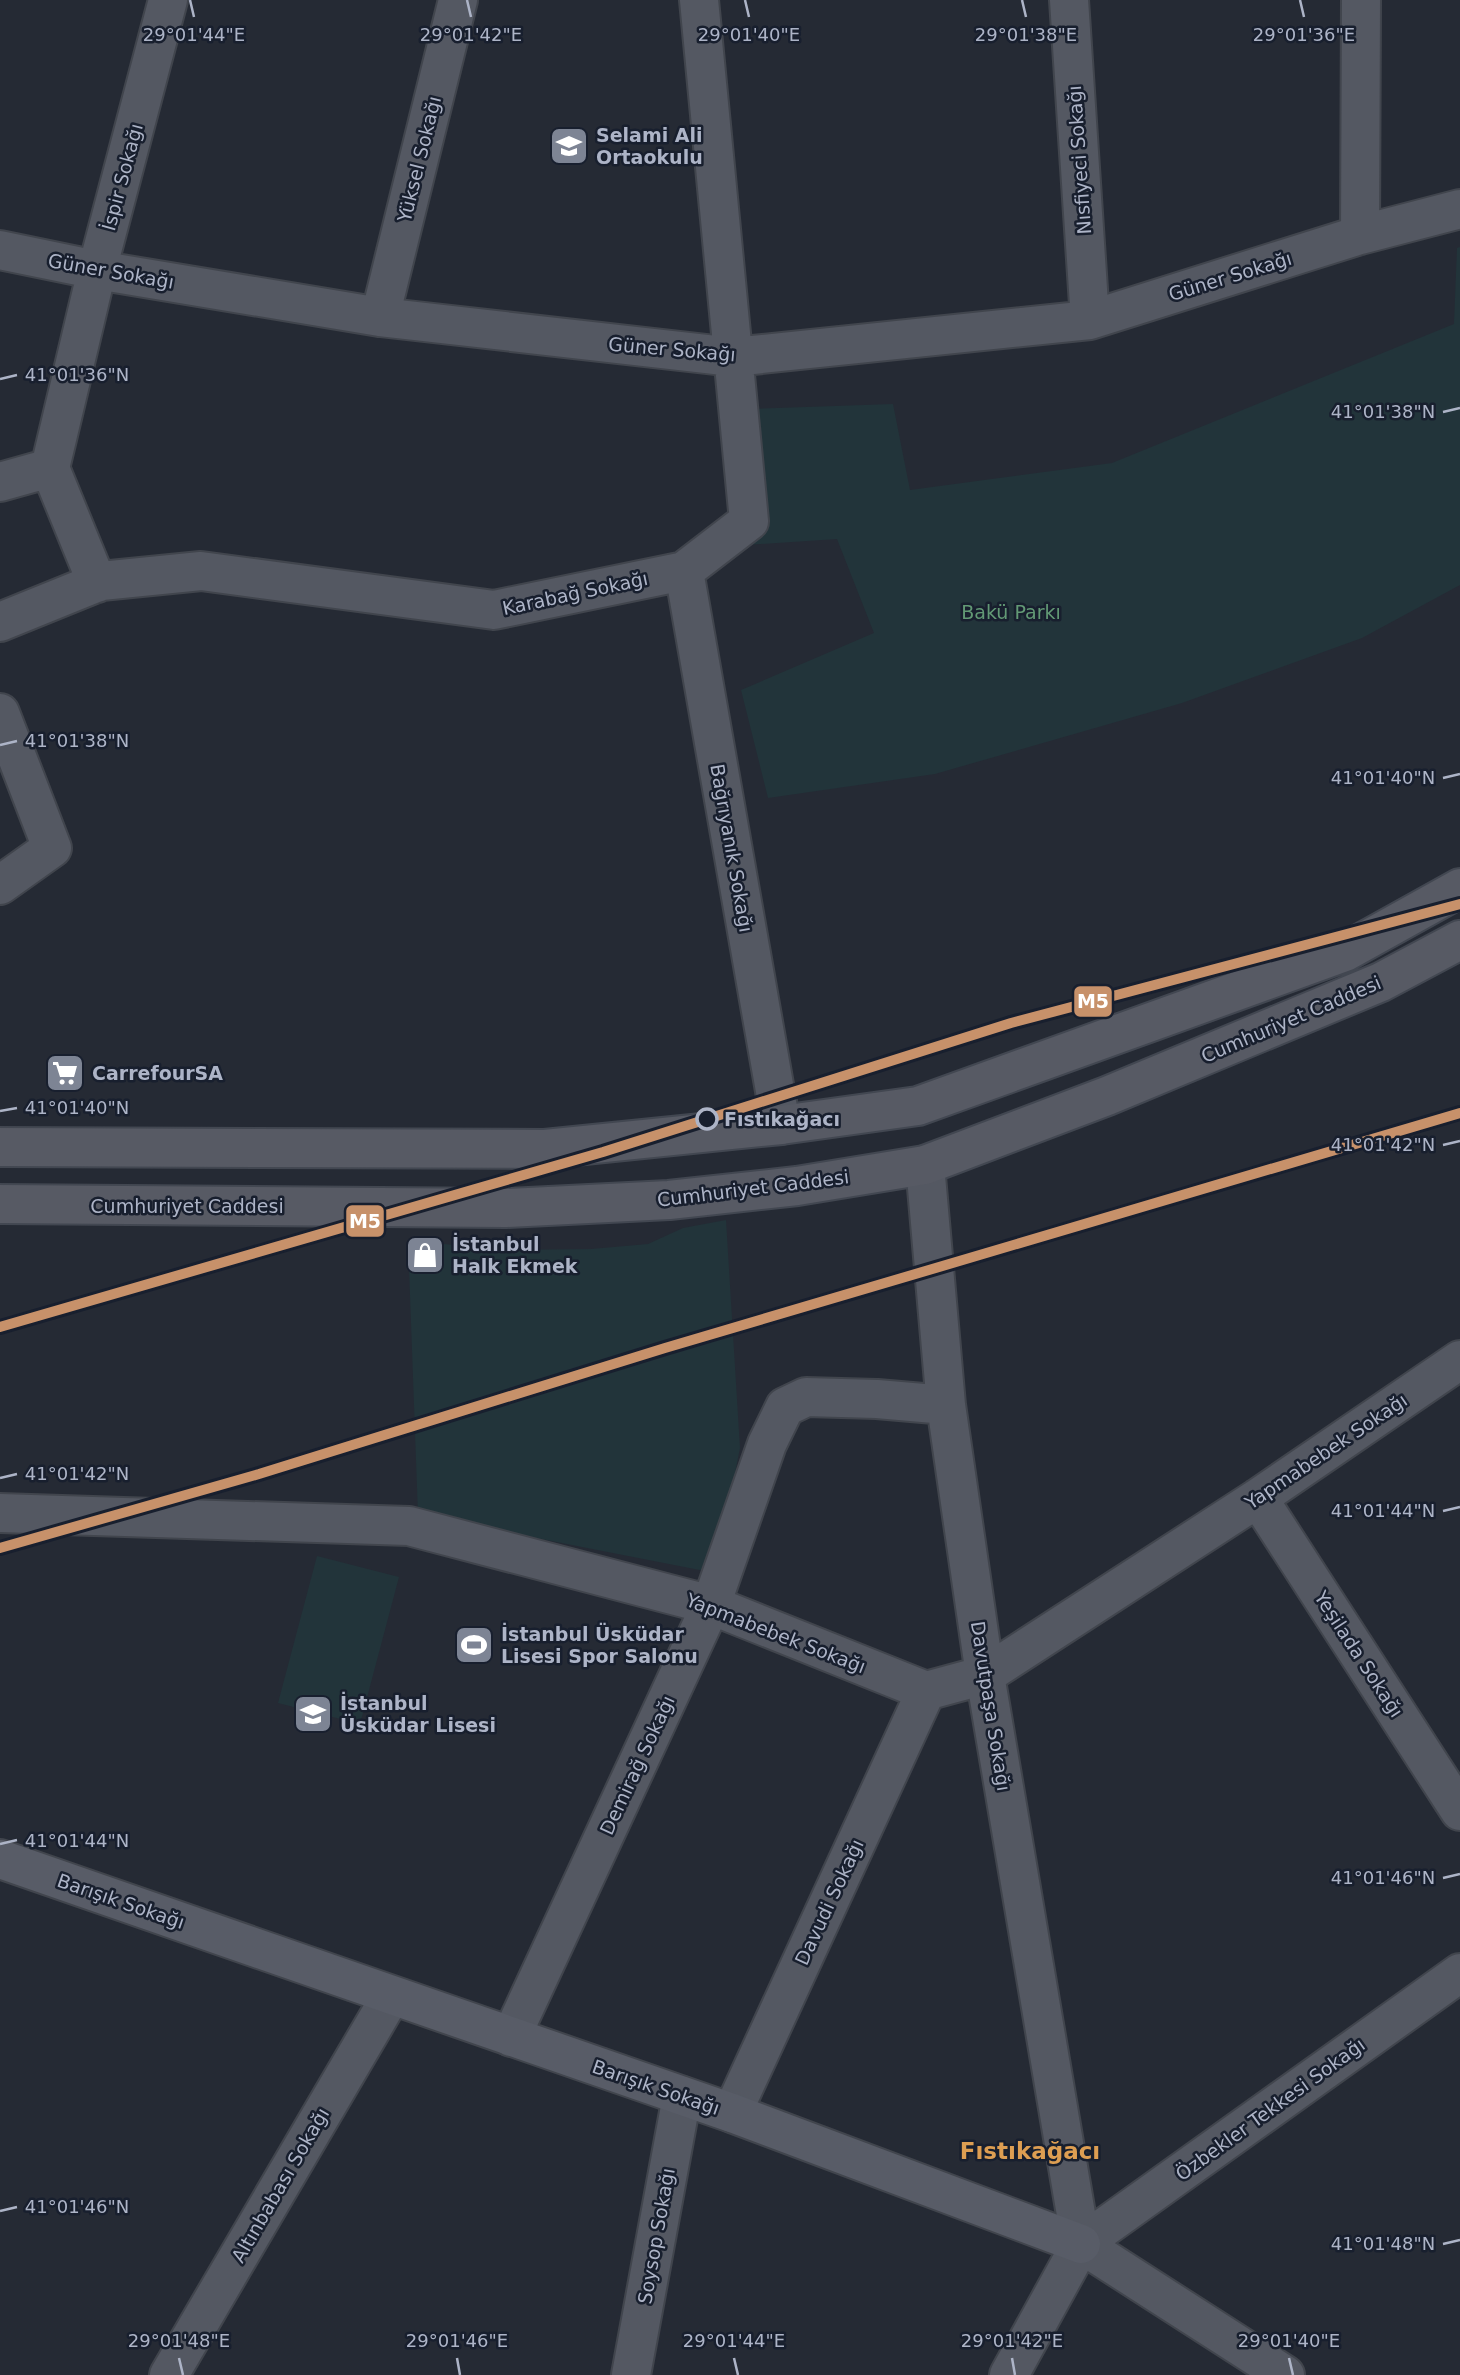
<svg xmlns="http://www.w3.org/2000/svg" width="1460" height="2375" viewBox="0 0 1460 2375" font-family="'DejaVu Sans',sans-serif">
<rect width="100%" height="100%" fill="#252a34"/>
<path fill="#22343a" d="M1460 247V585L1362 638 1182 703 935 774 768 798 741 690 874 633 837 539 746 545 750 409 893 404 910 490 1112 463 1454 324 1457 248Z
M726 1220 740 1448 715 1573 418 1515 408 1240 499 1250 591 1249 648 1244 683 1228Z
M317 1556 399 1577 360 1724 278 1703Z"/>
<g fill="none" stroke-linecap="round" stroke-linejoin="round">
<defs>
<path id="street" d="M1069 0 1090 320
M1360 235 1361 0
M0 250 97 270 380 317 733 357 1090 320 1360 235 1460 209
M380 317 458 0
M50 468 97 583
M0 482 50 468 97 270 168 0
M684 571 781 1125
M0 622 101 581 201 571 494 610 684 571 749 521 699 0
M0 713 52 848 0 885
M925 1165 946 1405 985 1675 1081 2244
M1258 1498 1460 1811
M0 1513 409 1526 711 1605 926 1691 985 1675 1258 1498 1460 1360
M511 2037 711 1605 767 1444 785 1407 806 1397 877 1399 946 1405
M732 2113 926 1691
M1081 2244 1285 2375
M169 2375 391 1996
M631 2375 682 2096
M1009 2375 1081 2244 1460 1973"/>
<path id="secondary" d="M0 1859 732 2113 1081 2244"/>
<path id="primary" d="M0 1147 545 1149 781 1125 918 1106 1345 952 1460 888
M0 1204 506 1208 669 1200 797 1186 925 1165 1107 1096 1381 982 1460 940"/>
</defs>
<use href="#street" stroke="#41454d" stroke-width="42"/>
<use href="#secondary" stroke="#41454d" stroke-width="42"/>
<use href="#primary" stroke="#424751" stroke-width="42"/>
<use href="#street" stroke="#545862" stroke-width="38"/>
<use href="#secondary" stroke="#585c67" stroke-width="38"/>
<use href="#primary" stroke="#575a64" stroke-width="38"/>
<defs>
<path id="metro-1" d="M0 1327 603 1152 1011 1023 1460 904
M0 1548 259 1474 665 1348 1460 1113"/>
</defs>
<use href="#metro-1" stroke="#181f2e" stroke-width="16"/>
<use href="#metro-1" stroke="#c7916a" stroke-width="10"/>
</g>
<path fill="none" stroke="#adb4c7" stroke-width="2.5" d="M190 0 194 17M467 0 471 17M745 0 749 17M1022 0 1026 17M1300 0 1304 17M0 379 17 375M1443 412 1460 408M0 745 17 741M1443 778 1460 774M0 1111 17 1108M1443 1145 1460 1141M0 1478 17 1474M1443 1511 1460 1507M0 1844 17 1840M1443 1878 1460 1874M0 2211 17 2207M1443 2244 1460 2240M179 2358 183 2375M457 2358 460 2375M734 2358 738 2375M1012 2358 1015 2375M1289 2358 1293 2375"/>
<defs>
<symbol id="school-square" viewBox="-11 -11 22 22"><rect x="-9" y="-9" width="18" height="18" rx="4" fill="#7d8494" stroke="#181f2e"/><path d="M0-5L7-2L0 1L-7-2ZM-4 1L0 2.5L4 1V4Q0 6-4 4Z" fill="#fff"/></symbol>
<symbol id="supermarket-square" viewBox="-11 -11 22 22"><rect x="-9" y="-9" width="18" height="18" rx="4" fill="#7d8494" stroke="#181f2e"/><path d="M-6-5.5h2.5l.6 2H6L4.5 2H-2.5L-4.4-4H-6ZM-1.5 3.2a1.3 1.3 0 1 0 .1 0ZM3 3.2a1.3 1.3 0 1 0 .1 0Z" fill="#fff"/></symbol>
<symbol id="shop-square" viewBox="-11 -11 22 22"><rect x="-9" y="-9" width="18" height="18" rx="4" fill="#7d8494" stroke="#181f2e"/><path d="M-5-2.5h2.3a2.7 3.5 0 0 1 5.4 0H5L5.5 6h-11ZM-1.5-2.5h3a1.5 2.3 0 0 0-3 0Z" fill="#fff"/></symbol>
<symbol id="stadium-square" viewBox="-11 -11 22 22"><rect x="-9" y="-9" width="18" height="18" rx="4" fill="#7d8494" stroke="#181f2e"/><path d="M0-5a6.5 5 0 1 0 0 10a6.5 5 0 1 0 0-10ZM-3.5-1.8h7v3.6h-7Z" fill="#fff"/></symbol>
</defs>
<g fill-rule="evenodd">
<use href="#school-square" x="547" y="124" width="44" height="44"/>
<use href="#supermarket-square" x="43" y="1051" width="44" height="44"/>
<use href="#shop-square" x="403" y="1233" width="44" height="44"/>
<use href="#stadium-square" x="452" y="1623" width="44" height="44"/>
<use href="#school-square" x="291" y="1692" width="44" height="44"/>
</g>
<circle fill="#181f2e" stroke="#adb4c7" stroke-width="3.5" cx="707" cy="1119" r="10"/>
<g text-anchor="middle" dominant-baseline="central" stroke-width="5" stroke-linejoin="round" paint-order="stroke">
<g font-size="19" font-weight="bold" fill="#adb4c7" stroke="#181f2e" text-anchor="start">
<text x="596" y="135">Selami Ali<tspan x="596" dy="22">Ortaokulu</tspan></text>
<text x="92" y="1073">CarrefourSA</text>
<text x="452" y="1244">İstanbul<tspan x="452" dy="22">Halk Ekmek</tspan></text>
<text x="501" y="1634">İstanbul Üsküdar<tspan x="501" dy="22">Lisesi Spor Salonu</tspan></text>
<text x="340" y="1703">İstanbul<tspan x="340" dy="22">Üsküdar Lisesi</tspan></text>
</g>
<g font-size="19" fill="#adb4c7" stroke="#181f2e">
<text transform="translate(419 159) rotate(-76)">Yüksel Sokağı</text>
<text transform="translate(1079 160) rotate(-94)">Nısfiyeci Sokağı</text>
<text transform="translate(122 177) rotate(-75)">İspir Sokağı</text>
<text transform="translate(111 271) rotate(10)">Güner Sokağı</text>
<text transform="translate(1230 276) rotate(-17)">Güner Sokağı</text>
<text transform="translate(672 349) rotate(5)">Güner Sokağı</text>
<text transform="translate(575 593) rotate(-12)">Karabağ Sokağı</text>
<text transform="translate(732 848) rotate(80)">Bağrıyanık Sokağı</text>
<text transform="translate(1291 1019) rotate(-23)">Cumhuriyet Caddesi</text>
<text transform="translate(753 1188) rotate(-7)">Cumhuriyet Caddesi</text>
<text x="187" y="1206">Cumhuriyet Caddesi</text>
<text transform="translate(1326 1451) rotate(-34)">Yapmabebek Sokağı</text>
<text transform="translate(776 1633) rotate(21)">Yapmabebek Sokağı</text>
<text transform="translate(1359 1654) rotate(57)">Yeşilada Sokağı</text>
<text transform="translate(991 1706) rotate(81)">Davutpaşa Sokağı</text>
<text transform="translate(637 1765) rotate(-65)">Demirağ Sokağı</text>
<text transform="translate(121 1901) rotate(19)">Barışık Sokağı</text>
<text transform="translate(829 1902) rotate(-65)">Davudi Sokağı</text>
<text transform="translate(656 2087) rotate(19)">Barışık Sokağı</text>
<text transform="translate(1270 2109) rotate(-36)">Özbekler Tekkesi Sokağı</text>
<text transform="translate(280 2185) rotate(-60)">Altınbabası Sokağı</text>
<text transform="translate(656 2236) rotate(-80)">Soysop Sokağı</text>
</g>
<g font-size="19" fill="#629975" stroke="#181f2e">
<text x="1011" y="612">Bakü Parkı</text>
</g>
<g font-size="19" font-weight="bold" fill="#adb4c7" stroke="#181f2e" text-anchor="start">
<text x="724" y="1119">Fıstıkağacı</text>
</g>
<g font-size="23" font-weight="bold" fill="#dd9e52" stroke="#181f2e">
<text x="1030" y="2151">Fıstıkağacı</text>
</g>
</g>
<g font-size="18" text-anchor="middle" fill="#adb4c7" stroke="#181f2e" stroke-width="5" stroke-linejoin="round" paint-order="stroke">
<text x="194" y="41">29°01'44"E</text>
<text x="471" y="41">29°01'42"E</text>
<text x="749" y="41">29°01'40"E</text>
<text x="1026" y="41">29°01'38"E</text>
<text x="1304" y="41">29°01'36"E</text>
<text x="77" y="381">41°01'36"N</text>
<text x="1383" y="418">41°01'38"N</text>
<text x="77" y="747">41°01'38"N</text>
<text x="1383" y="784">41°01'40"N</text>
<text x="77" y="1114">41°01'40"N</text>
<text x="1383" y="1151">41°01'42"N</text>
<text x="77" y="1480">41°01'42"N</text>
<text x="1383" y="1517">41°01'44"N</text>
<text x="77" y="1847">41°01'44"N</text>
<text x="1383" y="1884">41°01'46"N</text>
<text x="77" y="2213">41°01'46"N</text>
<text x="1383" y="2250">41°01'48"N</text>
<text x="179" y="2347">29°01'48"E</text>
<text x="457" y="2347">29°01'46"E</text>
<text x="734" y="2347">29°01'44"E</text>
<text x="1012" y="2347">29°01'42"E</text>
<text x="1289" y="2347">29°01'40"E</text>
</g>
<g stroke="#181f2e" stroke-width="2.5">
<rect x="1073" y="985" width="40" height="33" rx="7" fill="#c7916a"/>
<rect x="345" y="1204" width="40" height="34" rx="7" fill="#c7916a"/>
</g>
<g font-size="19" text-anchor="middle" font-weight="bold" fill="#fff">
<text x="1093" y="1008">M5</text>
<text x="365" y="1228">M5</text>
</g>
</svg>
